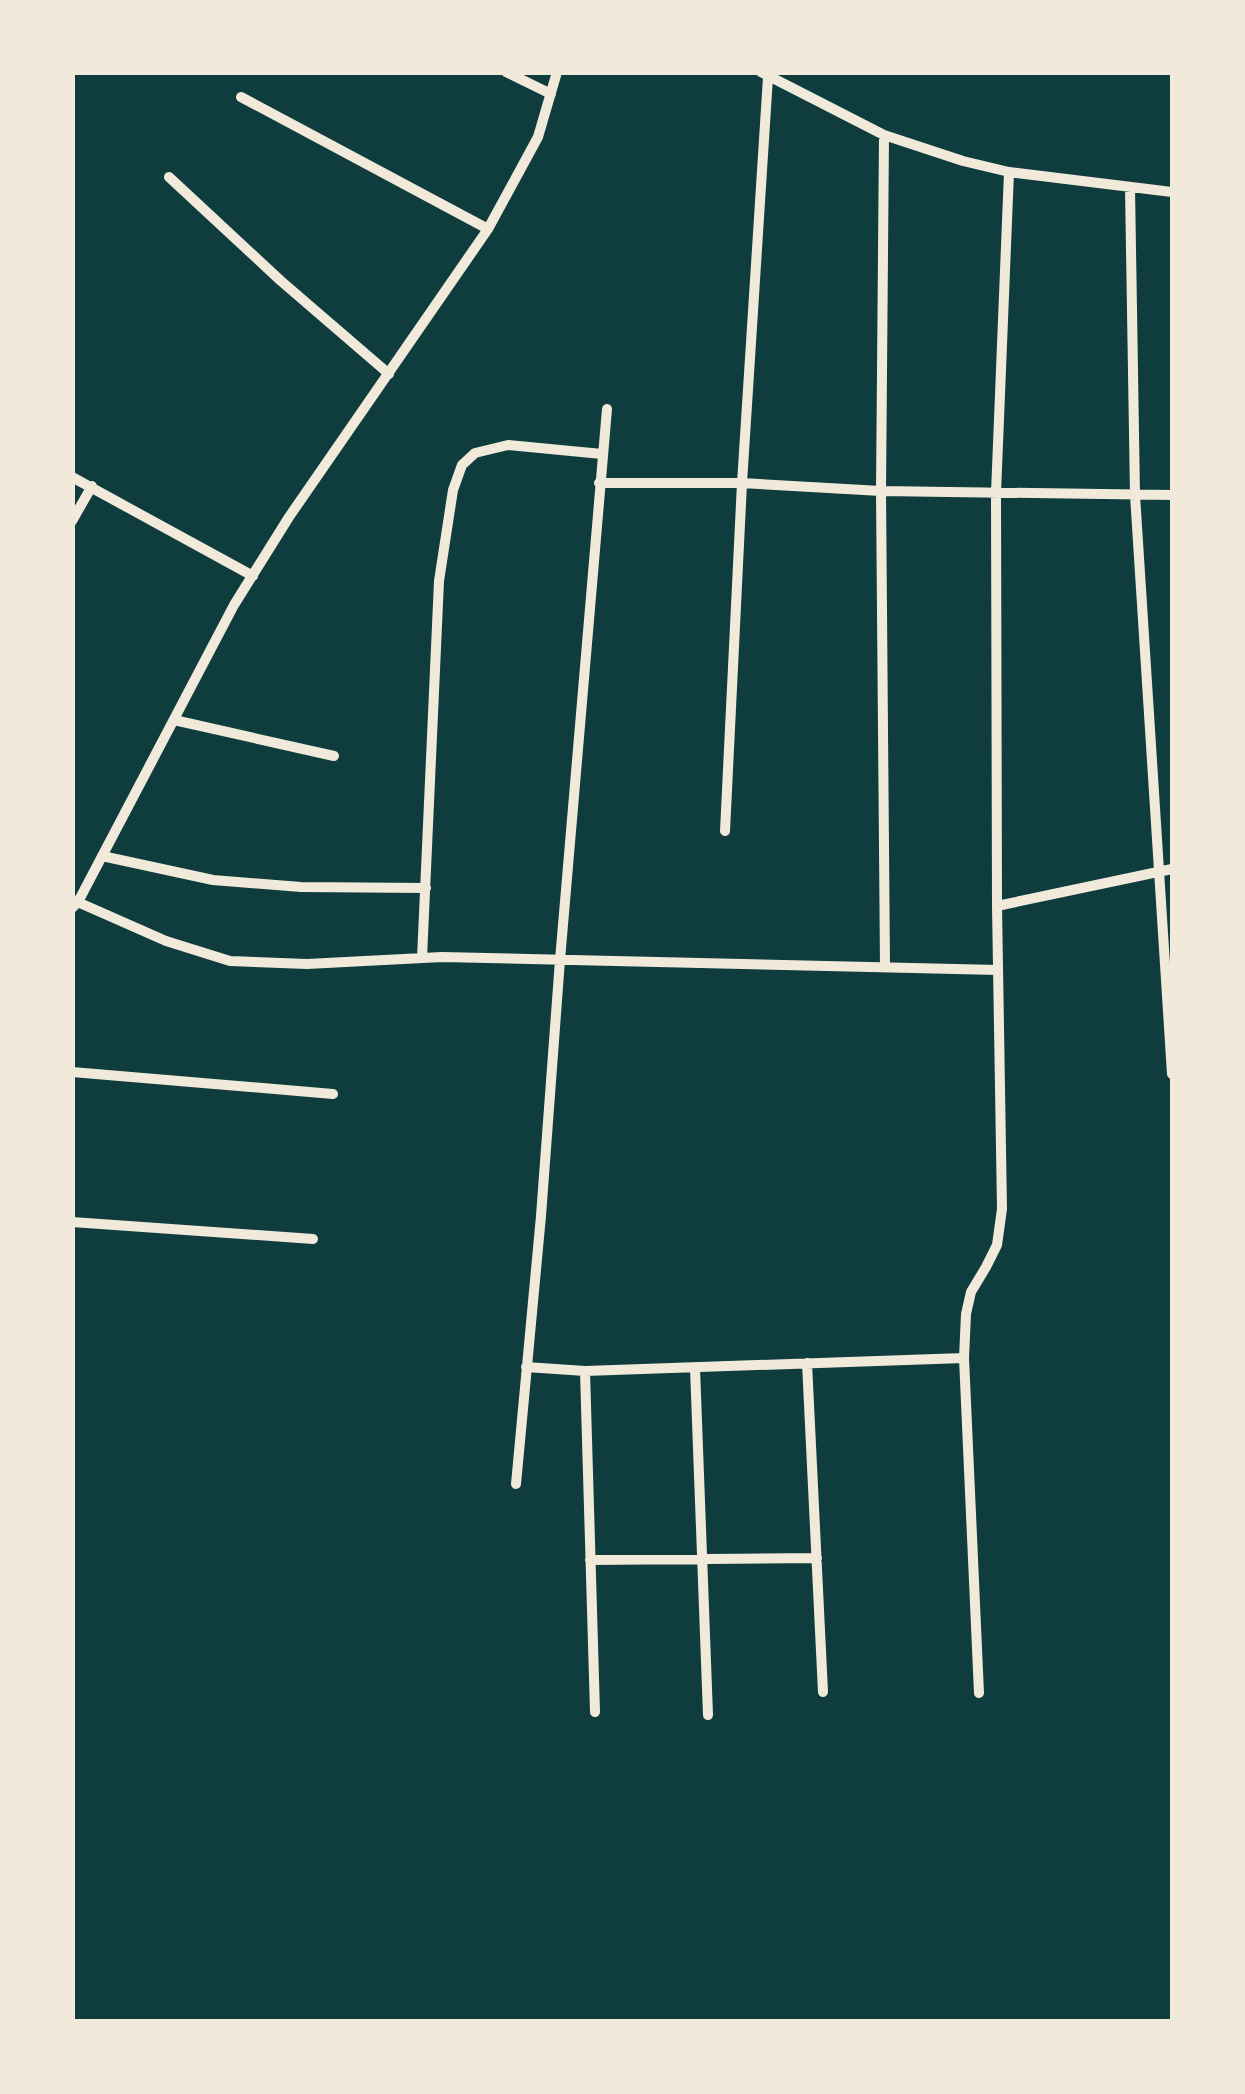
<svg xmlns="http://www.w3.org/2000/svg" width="1245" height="2094" viewBox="0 0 1245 2094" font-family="'Open Sans',sans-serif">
<rect width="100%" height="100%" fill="#0f3d3e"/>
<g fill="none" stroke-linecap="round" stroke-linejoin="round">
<path stroke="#f1e9da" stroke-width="10" d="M506 72 551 94
M761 72 884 135 963 161 1009 172 1172 192
M241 97 488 229
M884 135 881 491 885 967
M169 177 281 281 389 374
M1130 187 1135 495 1172 1074
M72 477 253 576
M599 483H742L881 491 1172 495
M72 521 92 486
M174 720 334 756
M725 831 742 483 768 77
M102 856 213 880 301 887 426 888
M73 900 166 941 230 961 307 964 442 957 998 970
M997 906 1172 869
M72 908 78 902 234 605 289 517 488 229 538 137 557 72
M422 958 439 581 453 490 462 465 475 453 508 445 602 454
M72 1072 333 1094
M72 1222 313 1239
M807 1363 823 1692
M526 1367 585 1371 964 1358
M695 1368 708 1715
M585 1371 595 1712
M516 1484 541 1216 560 960 607 409
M590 1560 817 1558
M979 1693 964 1358 966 1314 971 1292 986 1267 997 1245 1002 1209 997 906 996 493 1009 172"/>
</g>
<rect width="1245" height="2094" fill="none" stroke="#f1e9da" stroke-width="150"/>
</svg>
